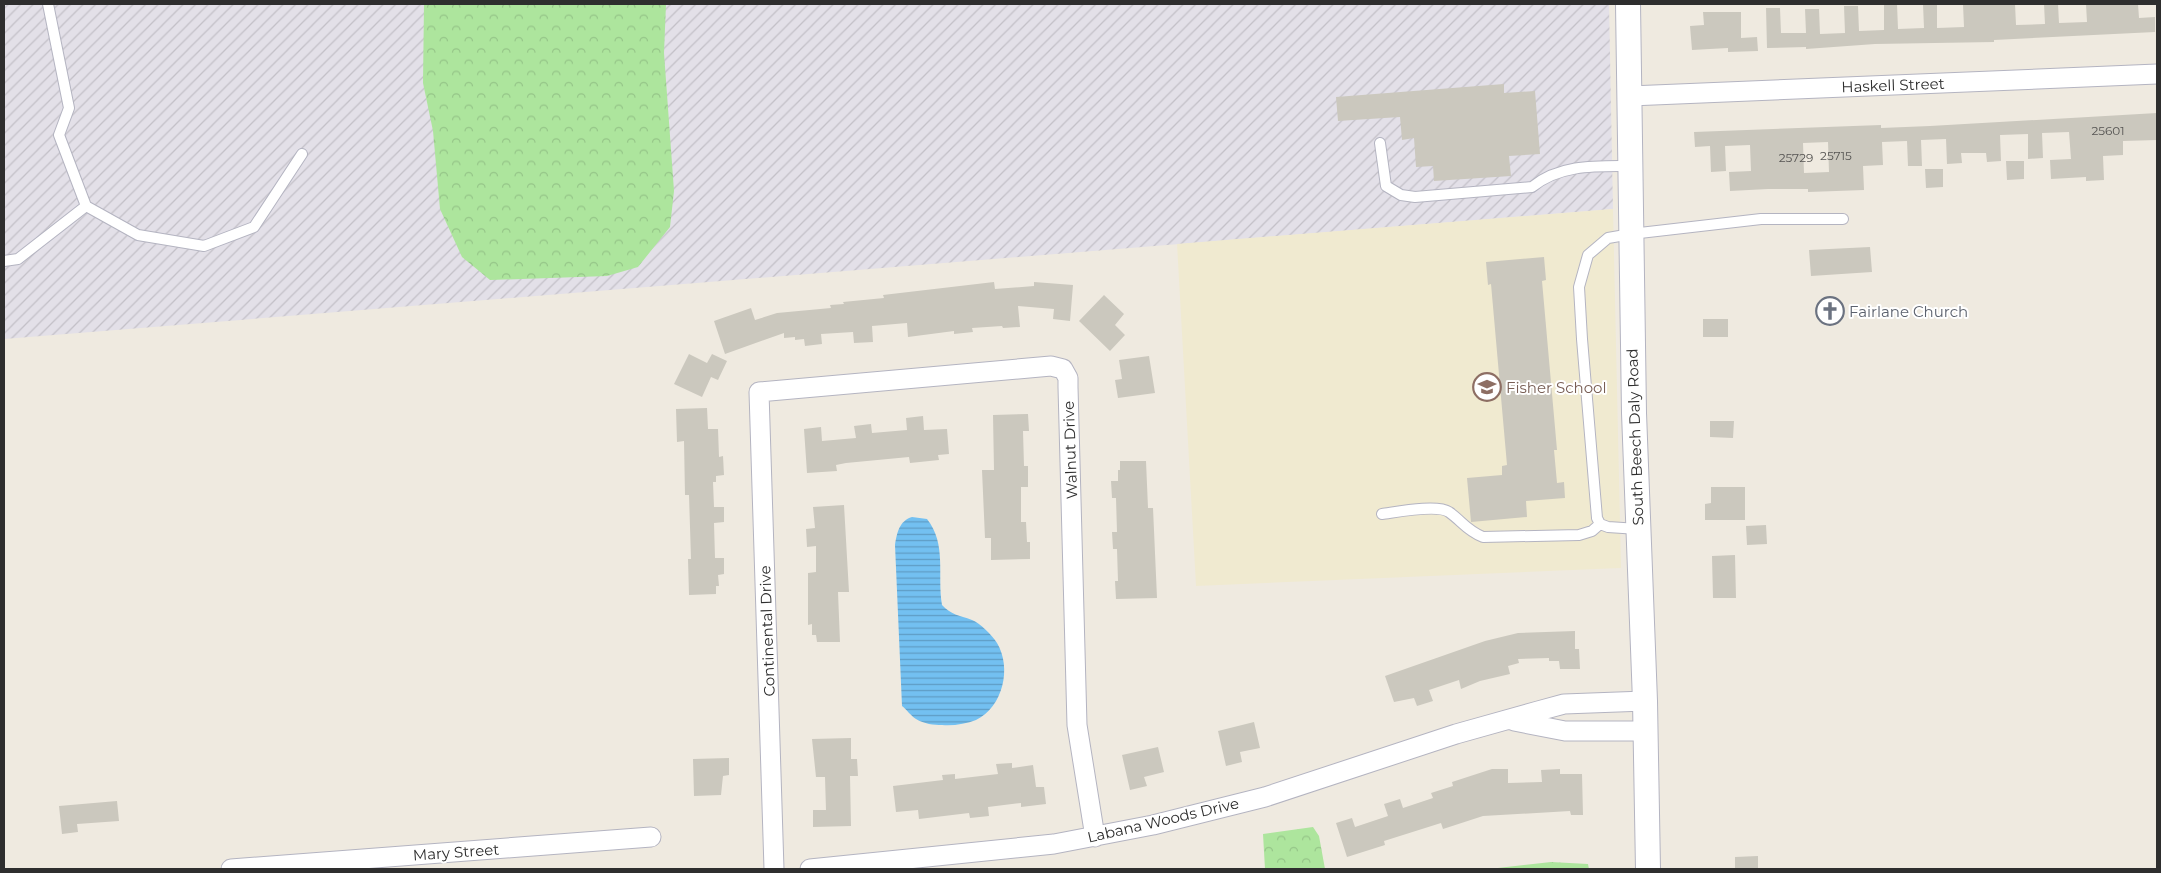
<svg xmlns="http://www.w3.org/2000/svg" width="2161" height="873" viewBox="0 0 2161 873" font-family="Montserrat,sans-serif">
<defs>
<pattern id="industrial-furrows" width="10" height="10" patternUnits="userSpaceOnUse" patternTransform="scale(1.25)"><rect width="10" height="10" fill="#e3e0e8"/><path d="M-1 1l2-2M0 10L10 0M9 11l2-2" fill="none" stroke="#c3c0c7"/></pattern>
<pattern id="forest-crowns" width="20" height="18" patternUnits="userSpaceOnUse" patternTransform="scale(1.25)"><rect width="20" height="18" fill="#ade59d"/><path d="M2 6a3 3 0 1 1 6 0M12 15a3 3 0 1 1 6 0" fill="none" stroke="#95c588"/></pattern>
<pattern id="water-rules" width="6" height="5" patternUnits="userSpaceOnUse" patternTransform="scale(1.25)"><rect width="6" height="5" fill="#73c0f1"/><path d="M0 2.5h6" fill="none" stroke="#5f9cc4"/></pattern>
</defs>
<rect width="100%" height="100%" fill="#efeae0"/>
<path fill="url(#industrial-furrows)" d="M4 4H1609L1613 209 4 339Z"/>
<path fill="#f0ead0" d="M1613 209 1621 568 1196 586 1177 244Z"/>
<path fill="url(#forest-crowns)" d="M424 4H666L664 53 674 191 670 227 638 267 607 276 490 280 462 257 440 209 433 131 423 83Z
M1313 827 1319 836 1325 869H1265L1263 834Z
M1551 862 1588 864 1589 869H1489Z"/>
<path fill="url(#water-rules)" d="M912 517 927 519C947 544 937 575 942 605 951 615 959 615 972 620 980 623 992 635 997 643 1012 668 1003 707 976 720 966 724 953 726 942 725 934 725 924 724 916 719 911 716 907 710 902 706L895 545C897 533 899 521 912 517Z"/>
<path fill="#cbc8be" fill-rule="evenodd" d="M1884 4H1897L1898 29 1924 28 1923 4H1937V28L1964 27 1963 4H2015L2016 25 2045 24 2044 4H2058L2059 23 2087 22 2086 4H2138L2139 18 2155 17V32L1994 40V42L1875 44 1806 49V47L1767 48 1766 8H1780L1781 33H1806L1805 9H1819L1820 34 1845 33 1844 6H1858L1859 31 1884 30Z
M1703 12H1741V38L1757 37 1758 51 1728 52V48L1692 50 1690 26 1704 25Z
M1504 84V93L1535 91 1540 154 1509 156 1511 176 1434 181 1433 166 1416 167 1414 138 1402 140 1400 117 1338 121 1336 97Z
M2157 113V140L2123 141V155L2103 156 2104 180 2086 181V177L2051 179 2050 160 2071 159 2069 132 2042 133 2043 158 2028 159V134L2000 135 2001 161 1987 162 1986 153H1961L1962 163 1947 164 1946 139 1921 140 1922 166H1908L1907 141 1882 142 1883 165 1863 166 1864 190 1808 192V189H1768L1730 191 1729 172 1751 171 1750 145 1725 146 1726 171 1711 172 1710 146 1695 147 1694 132 1881 125V128L1930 126ZM1828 142 1829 172 1804 173 1803 143Z
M2006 161H2024V179L2007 180Z
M1925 169H1943V187L1926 188Z
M1870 247 1872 272 1811 276 1809 250Z
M1544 257 1546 280 1542 281 1557 450H1554L1557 483 1564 482 1565 498 1526 501 1527 517 1471 522 1467 478 1502 475V466L1507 465 1491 284 1488 285 1486 262Z
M994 282 995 289 1034 286V282L1073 285 1070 321 1053 319 1054 309 1018 306 1020 327 1003 328 1002 326 972 328 973 332 954 334V331L908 337 907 323 872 326 873 342 854 343 853 332 821 334 822 344 805 346 804 339 795 340V337L784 338V333L725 354 714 321 751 308 755 320 777 313 831 308 830 305 844 304 843 302 884 298 883 295Z
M1104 295 1124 314 1115 325 1125 335 1110 351 1079 321Z
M1703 319H1728V337H1703Z
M689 354 707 363 712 354 727 361 718 380 711 377 702 397 674 384Z
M1149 356 1155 393 1118 398 1115 380 1122 379 1119 360Z
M707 408 708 429H718L719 457 723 456 724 475 716 476V482H713L714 507H724V522L714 523 715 558H724V574L718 575 719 586H716V594L689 595 688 559H691L689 495H685L684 441 677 442 676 409Z
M1028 414 1029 431H1023L1024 466H1028V487H1021V522H1026L1027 542H1030V559L991 560V538H985L982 470H994L993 415Z
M923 416 924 430 947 429 949 454 938 455 939 460 910 463 909 457 846 463 836 465 837 471 807 473 804 429 821 427 822 441 856 438 854 426 871 424 872 433 907 430 906 418Z
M1710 421H1734L1733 438 1710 437Z
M1120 461H1146L1148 508H1153L1157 598 1116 599 1115 581H1118L1117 549H1113L1112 532H1117L1116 498H1112L1111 481H1118V470H1120Z
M1711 487H1745V520H1705V504L1711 503Z
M844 505 849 592H838L840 642H817L816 635H812V624L808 625V573L816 572V546L807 547 806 529 815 528 813 507Z
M1766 525 1767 544 1747 545 1746 526Z
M1735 555 1736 598H1713L1712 556Z
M1575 631V649H1579L1580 669H1560L1559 661H1549V658L1518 659 1519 663 1508 666 1510 674 1480 681 1461 689 1459 680 1429 690 1433 701 1417 706 1414 698 1394 702 1385 676 1485 641 1518 633Z
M1254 722 1260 748 1240 752 1242 762 1226 766 1218 731Z
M851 738V759H857L858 776H850L851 826 813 827V810H826L825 777H816L812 739Z
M1158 747 1164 772 1144 777 1147 786 1130 790 1122 755Z
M729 758V775L723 776 721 795 694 796 693 759Z
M1012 763V768L1033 765 1036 787H1044L1046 804 1021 807V803L988 807 989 816 970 818 969 813 919 819 918 810 896 812 893 786 943 780 942 775 955 774V779L998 774 996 764Z
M1492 769H1508V783L1542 782 1541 770 1560 769V774H1582L1583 815H1571L1570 811 1483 816 1443 829 1441 823 1384 841 1385 845 1347 857 1336 823 1352 818 1355 827 1388 816 1384 804 1400 799 1403 808 1433 798 1431 793 1453 786 1452 782Z
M117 801 119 821 77 824 78 832 62 834 59 806Z
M1758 856V869H1735V857Z"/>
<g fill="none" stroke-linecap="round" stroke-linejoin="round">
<defs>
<path id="service" d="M48 4 69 108 59 135 86 206 138 235 204 246 254 227 302 154
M1380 143 1386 186 1401 195 1415 197 1532 187C1560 164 1597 166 1630 166
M4 261 18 259 86 206
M1382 514C1397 512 1437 504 1449 512 1463 522 1466 530 1483 537L1579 535 1592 531 1600 524
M1638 529 1608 527 1600 524 1597 518 1582 339 1579 287 1588 255 1608 238 1631 234 1761 219H1843"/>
<path id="minor" d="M1630 96 2157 74
M1514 721 1565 731H1645
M231 869 651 837
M774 869 759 392 1051 366 1063 369 1068 378V387L1077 725 1095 837
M810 869 1054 844 1153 825 1265 797 1456 734 1538 711 1564 704 1645 701"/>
<path id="tertiary" d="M1628 4 1634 413 1645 701 1648 869"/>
</defs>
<use href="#service" stroke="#b4b4c1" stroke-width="12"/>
<use href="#minor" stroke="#b4b4c1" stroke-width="21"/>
<use href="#tertiary" stroke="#b4b4c1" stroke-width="26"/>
<use href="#service" stroke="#fff" stroke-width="10"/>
<use href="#minor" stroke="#fff" stroke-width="19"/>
<use href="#tertiary" stroke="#fff" stroke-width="24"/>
</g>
<defs>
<symbol id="church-ring" viewBox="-11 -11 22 22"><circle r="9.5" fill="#fff" stroke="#6b7280" stroke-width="1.5"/><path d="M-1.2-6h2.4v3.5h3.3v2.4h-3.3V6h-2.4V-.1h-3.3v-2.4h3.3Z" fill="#6b7280"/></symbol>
<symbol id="school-ring" viewBox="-11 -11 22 22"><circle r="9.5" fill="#fff" stroke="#8d6e63" stroke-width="1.5"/><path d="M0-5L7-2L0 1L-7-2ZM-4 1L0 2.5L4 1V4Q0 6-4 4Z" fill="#8d6e63"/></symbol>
</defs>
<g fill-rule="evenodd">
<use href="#church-ring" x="1814" y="295" width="32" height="32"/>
<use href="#school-ring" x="1471" y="371" width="32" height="32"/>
</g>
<g text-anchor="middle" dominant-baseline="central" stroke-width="4" stroke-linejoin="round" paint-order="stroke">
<g font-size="12" fill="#555452">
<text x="2108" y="130">25601</text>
<text x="1836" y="155">25715</text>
<text x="1796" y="157">25729</text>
</g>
<g font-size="15" fill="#2e2e2e" stroke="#fff">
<text transform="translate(1893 85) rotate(-2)">Haskell Street</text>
<text transform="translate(1635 437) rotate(-92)">South Beech Daly Road</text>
<text transform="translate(1070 450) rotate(-92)">Walnut Drive</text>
<text transform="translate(767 631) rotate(-92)">Continental Drive</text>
<text transform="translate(1163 820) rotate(-13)">Labana Woods Drive</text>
<text transform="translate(456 852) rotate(-4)">Mary Street</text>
</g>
<g font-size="15" fill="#5b616d" stroke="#fff" text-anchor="start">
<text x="1849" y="311">Fairlane Church</text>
</g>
<g font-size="15" fill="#785e54" stroke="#fff" text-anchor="start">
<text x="1506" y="387">Fisher School</text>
</g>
</g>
<rect width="2161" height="873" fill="none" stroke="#2e2e2e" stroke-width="10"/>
</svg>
